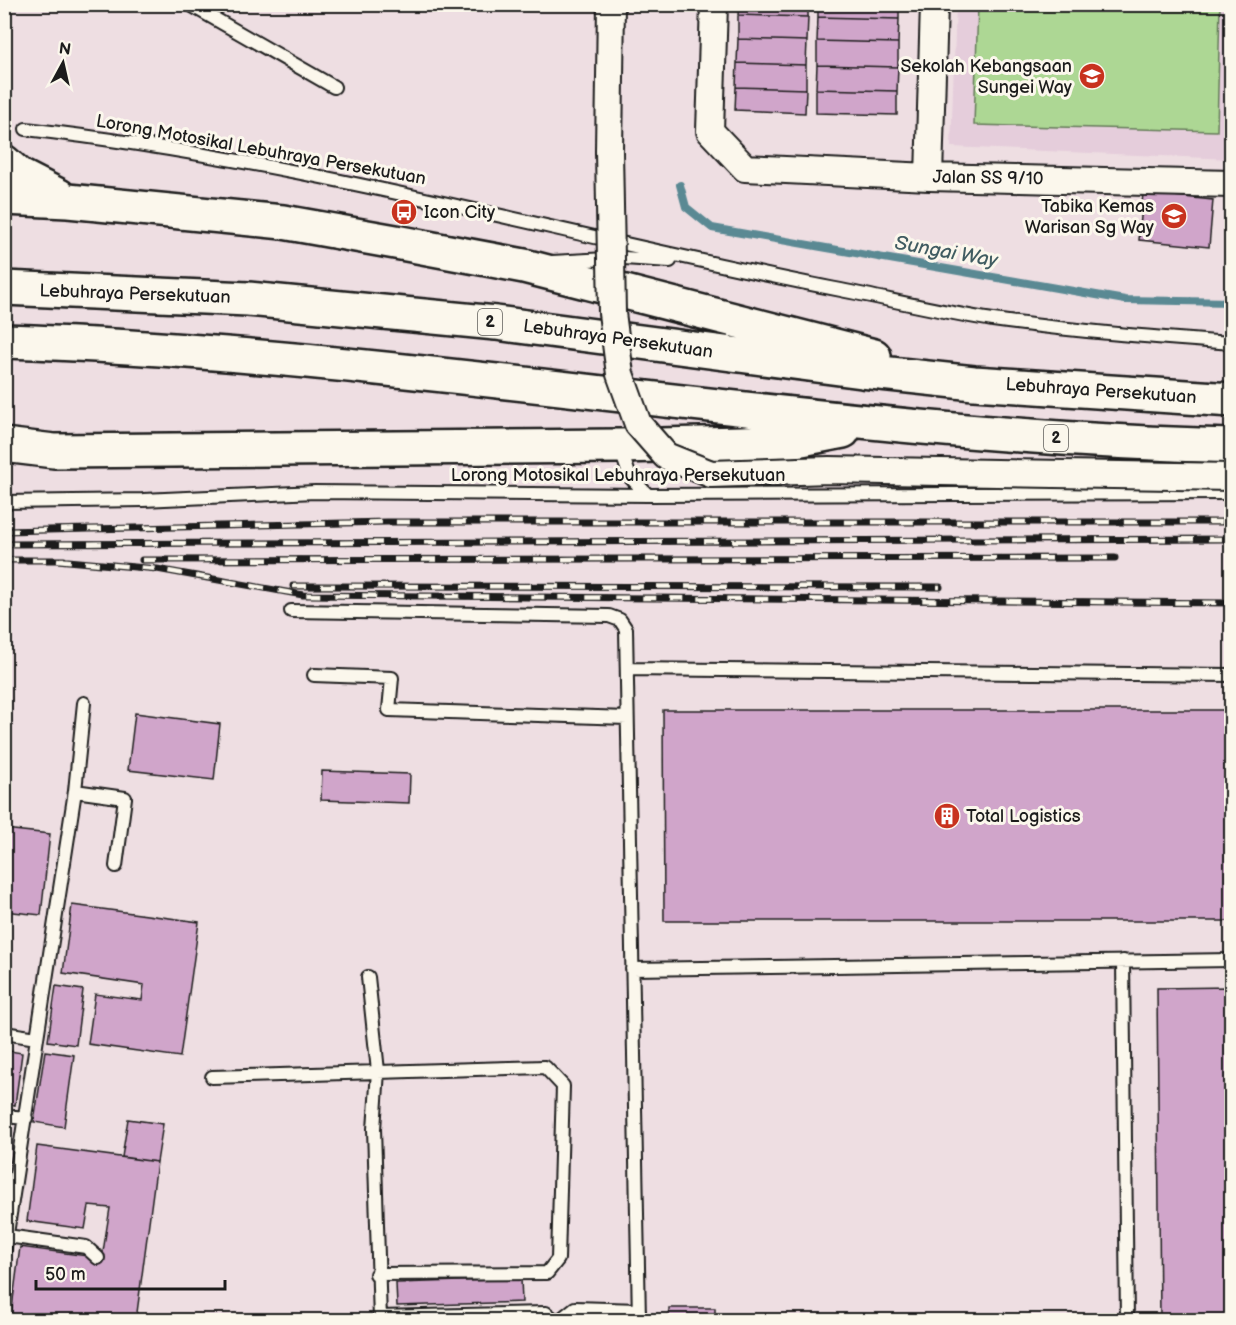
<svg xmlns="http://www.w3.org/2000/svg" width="1236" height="1325" viewBox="0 0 1236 1325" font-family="'Balsamiq Sans',sans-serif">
<rect width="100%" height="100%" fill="#eedee2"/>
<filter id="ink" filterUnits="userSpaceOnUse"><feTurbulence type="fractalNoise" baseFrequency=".0167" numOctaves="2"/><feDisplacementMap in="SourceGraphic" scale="12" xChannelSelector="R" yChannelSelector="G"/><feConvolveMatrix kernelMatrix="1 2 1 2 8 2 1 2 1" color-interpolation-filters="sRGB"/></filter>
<g filter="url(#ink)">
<path fill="#e5cddb" d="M956 5H1231V159L951 147Z"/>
<path fill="#add794" stroke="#647a58" stroke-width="1.5" d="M978 5H1220L1217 131 974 125Z"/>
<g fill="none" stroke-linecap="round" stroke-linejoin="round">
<path stroke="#5a8993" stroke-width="8" d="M680 185 686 207 712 228 1125 300 1232 302"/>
</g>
<path fill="#d0a5ca" stroke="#1c1c1c" stroke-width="1.5" d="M739 4H808V17L738 15Z
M818 4H899V19L818 17Z
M738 15 808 17 807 41 738 39Z
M818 17 899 19 898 43 817 41Z
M1232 37V142H1228Z
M738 39 807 41 806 65 737 63Z
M817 41 898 43V67L817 65Z
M737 63 806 65V89L736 87Z
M817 65 898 67 897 91 816 89Z
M736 87 806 89 805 113 735 110Z
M816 89 897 91V115L816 113Z
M1143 193 1213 200 1209 247 1139 240Z
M663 710H1232V921H664Z
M135 713 220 724 214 780 128 770Z
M322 771 410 774 409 803 321 800Z
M4 829 50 834 41 915 4 911Z
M72 905 199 922 180 1057 88 1044 95 994 142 1000 144 985 63 973Z
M56 986 83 990 76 1045 48 1041Z
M1232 987V1320H1160L1157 988Z
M4 1050 22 1053 15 1105 4 1103Z
M45 1051 74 1055 64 1127 34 1122Z
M128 1119 163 1124 157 1162 122 1157Z
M37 1146 157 1162 136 1320H50L11 1315 20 1247 102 1258 110 1208 89 1206 85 1229 27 1221Z
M521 1279 522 1302 397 1306 396 1283Z
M669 1308H715V1320H669Z"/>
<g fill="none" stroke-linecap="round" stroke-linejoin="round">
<defs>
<path id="lane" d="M189 4 334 87
M26 129C302 160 570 237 841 290 892 300 942 312 993 320 1072 331 1152 337 1232 343
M552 262 624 258 670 261
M620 448 630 477 648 495
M4 502 143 500 315 492 648 495 1232 493
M291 611 609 616 620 620 626 629 639 1320
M627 669 1232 675
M314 675 392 678 389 710 627 718
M75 791 125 798 116 866
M1123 961 1127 1320
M632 969 1232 960
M368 977 378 1071 374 1129 380 1320
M4 1033 37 1038
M212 1077 545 1067 563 1086 558 1259 547 1273 376 1274
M4 1116 26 1118
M7 1236 86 1247 98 1258
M4 1253 75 791 84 703
M379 1317 546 1313 555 1320
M560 1320 575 1308 639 1310"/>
<path id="street" d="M714 4 710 131 745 168 929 177 1232 184
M609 151 611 4
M929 177 934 4"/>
<path id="highway" d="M4 162 20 176 59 196
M4 198 68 201 283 222 401 243 524 266 874 356
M4 288 248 299 496 323 862 371 974 383 1232 400
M4 341C415 354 820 436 1232 446
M4 445 54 451 620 446 786 442 843 431"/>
</defs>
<use href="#lane" stroke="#1c1c1c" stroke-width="16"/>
<use href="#street" stroke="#1c1c1c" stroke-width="30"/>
<use href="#highway" stroke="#1c1c1c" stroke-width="38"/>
<use href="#lane" stroke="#fbf7ec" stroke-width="12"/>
<use href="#street" stroke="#fbf7ec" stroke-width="26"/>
<use href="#highway" stroke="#fbf7ec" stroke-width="33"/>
<defs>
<path id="rail" d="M4 531 387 522H1232
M4 544 1232 539
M4 560H64
M57 560 157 569 303 595 1232 603
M142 560 1115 558
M293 586 940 587"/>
</defs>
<use href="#rail" stroke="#1c1c1c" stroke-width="7"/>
<use href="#rail" stroke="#fbf7ec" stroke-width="4.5" stroke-dasharray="14" stroke-linecap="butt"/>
<defs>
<path id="street-bridge" d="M609 151 612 313 620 374 638 424 666 456 711 474 829 470 1232 477"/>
</defs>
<use href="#street-bridge" stroke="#1c1c1c" stroke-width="30" stroke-linecap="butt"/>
<use href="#street-bridge" stroke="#fbf7ec" stroke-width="26"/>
</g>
</g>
<defs>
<symbol id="school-disc" viewBox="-11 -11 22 22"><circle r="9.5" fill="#c8321e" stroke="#fbf7ec"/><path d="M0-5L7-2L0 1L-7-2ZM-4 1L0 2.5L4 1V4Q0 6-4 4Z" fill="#fff"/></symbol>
<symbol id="bus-disc" viewBox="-11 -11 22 22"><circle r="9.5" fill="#c8321e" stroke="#fbf7ec"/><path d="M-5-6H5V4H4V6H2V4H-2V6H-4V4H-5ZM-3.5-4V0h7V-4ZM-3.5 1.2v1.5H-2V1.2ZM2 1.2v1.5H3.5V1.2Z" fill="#fff"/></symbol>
<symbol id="building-disc" viewBox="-11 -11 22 22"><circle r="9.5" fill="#c8321e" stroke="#fbf7ec"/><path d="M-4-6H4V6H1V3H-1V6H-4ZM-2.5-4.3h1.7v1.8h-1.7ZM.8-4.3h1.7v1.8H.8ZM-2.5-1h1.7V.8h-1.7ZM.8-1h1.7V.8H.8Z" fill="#fff"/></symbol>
</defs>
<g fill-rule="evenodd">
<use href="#school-disc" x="1077" y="61" width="30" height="30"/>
<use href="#bus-disc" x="389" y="197" width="30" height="30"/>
<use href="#school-disc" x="1159" y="201" width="30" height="30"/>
<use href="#building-disc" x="932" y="801" width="30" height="30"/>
</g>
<g text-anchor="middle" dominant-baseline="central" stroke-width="6" stroke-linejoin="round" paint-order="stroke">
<g fill="#fbf7ec" stroke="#5f5e5a" stroke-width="1.5">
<rect x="478" y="309" width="24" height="26" rx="4.5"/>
<rect x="1044" y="425" width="24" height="26" rx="4.5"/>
</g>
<g font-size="16" font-weight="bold" fill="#1c1c1c">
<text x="490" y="322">2</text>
<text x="1056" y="438">2</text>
</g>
<g font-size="18" fill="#1c1c1c" stroke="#fbf7ec" text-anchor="end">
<text x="1072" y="66">Sekolah Kebangsaan<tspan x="1072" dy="21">Sungei Way</tspan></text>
<text x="1154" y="206">Tabika Kemas<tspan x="1154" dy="21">Warisan Sg Way</tspan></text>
<text x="424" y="212" text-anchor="start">Icon City</text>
<text x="966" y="816" text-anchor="start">Total Logistics</text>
</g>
<g font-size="18" fill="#1c1c1c" stroke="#fbf7ec">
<text transform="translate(261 150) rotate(10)">Lorong Motosikal Lebuhraya Persekutuan</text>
<text transform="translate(988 178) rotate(1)">Jalan SS 9/10</text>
<text transform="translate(135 294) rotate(2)">Lebuhraya Persekutuan</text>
<text transform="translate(618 339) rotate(8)">Lebuhraya Persekutuan</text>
<text transform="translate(1101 391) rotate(4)">Lebuhraya Persekutuan</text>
<text x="618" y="475">Lorong Motosikal Lebuhraya Persekutuan</text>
</g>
<g font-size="20" font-style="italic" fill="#405c61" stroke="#fbf7ec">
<text transform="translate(946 252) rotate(10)">Sungai Way</text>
</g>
</g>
<rect width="1236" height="1325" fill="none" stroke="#fbf7ec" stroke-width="24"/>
<rect x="12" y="12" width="1212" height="1301" fill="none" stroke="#1c1c1c" stroke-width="2" filter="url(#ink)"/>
<g transform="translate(63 63) rotate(8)" stroke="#fbf7ec" stroke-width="4.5" paint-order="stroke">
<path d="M0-4.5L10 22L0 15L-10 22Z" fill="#1c1c1c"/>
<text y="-9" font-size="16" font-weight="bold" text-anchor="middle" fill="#1c1c1c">N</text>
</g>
<path d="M36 1280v9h189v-9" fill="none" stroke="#1c1c1c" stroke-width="3"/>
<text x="45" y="1280" font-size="18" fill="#1c1c1c" stroke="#fbf7ec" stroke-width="4.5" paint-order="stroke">50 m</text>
</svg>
